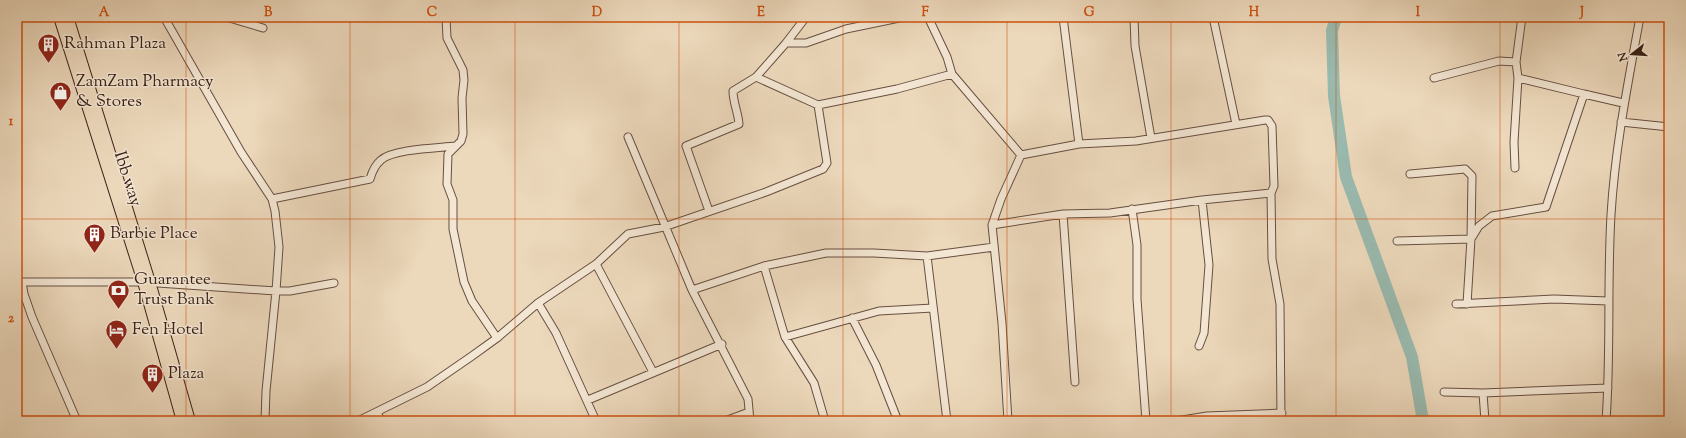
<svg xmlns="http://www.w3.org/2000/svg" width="1686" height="438" viewBox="0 0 1686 438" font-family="'Sorts Mill Goudy',serif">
<rect width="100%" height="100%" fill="#ecd8bb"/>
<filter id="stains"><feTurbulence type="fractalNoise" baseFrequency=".005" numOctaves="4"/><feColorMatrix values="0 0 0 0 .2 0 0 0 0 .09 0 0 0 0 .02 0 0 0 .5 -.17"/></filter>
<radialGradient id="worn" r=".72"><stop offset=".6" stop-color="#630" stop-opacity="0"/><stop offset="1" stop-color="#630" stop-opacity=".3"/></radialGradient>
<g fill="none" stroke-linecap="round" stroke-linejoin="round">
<path stroke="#99baaf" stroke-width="12" d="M1336 17 1332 31 1334 96 1346 177 1412 357 1423 421"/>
<defs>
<path id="minor" d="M164 17 241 152 272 199 275 211 279 247 276 291 266 391 265 421
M226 17 263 28
M446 17 447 38 463 70 464 80 462 98 463 134 461 141 448 154 447 184 453 200V229L464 282 472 301 497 338
M806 17 786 43 756 77 818 105 897 89 952 74
M928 17 947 57 952 74 1021 155
M1063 17 1079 144
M1134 17 1135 46 1151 138
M1213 17 1236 124
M1522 17 1516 62 1518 78 1584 94
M786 43H806L846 29 904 17
M1434 78 1499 61 1516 62
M1621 122 1669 127
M628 137 692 290 748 399 750 421
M1021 155 1079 144 1136 141 1265 120H1268L1272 126 1274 186 1271 193 1272 259 1280 304 1281 421
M1515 168 1514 142 1518 78
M1410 174 1465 169 1472 176 1471 239 1467 304
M272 199 370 179C372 172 375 165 381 160 393 149 438 148 455 146
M1132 209 1137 245V299L1146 421
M709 211 686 146 739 124C738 112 733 102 733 91L756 77
M1063 214 1075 382
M992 225 1063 214 1110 213 1202 200 1271 193
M1397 241 1471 239 1479 226 1492 216 1546 207 1584 94 1623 103
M927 256 947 421
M596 264 653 372
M764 266 785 337 814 383 825 421
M17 282H143L276 291H290L334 283
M22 282 24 294 32 317 77 421
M692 290 764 266 826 253H874L927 256 994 247
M538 303 556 333 596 421
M1456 304 1554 299 1608 301
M852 318 876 365 898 421
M785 337 879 311 933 308
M1199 346 1204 333 1209 265 1202 200
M1444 392 1483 393 1608 388
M1483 393 1485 421
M588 400 722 344
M377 412 381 421
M358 421 427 387 472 356 497 338 538 303 596 264 628 234 664 227 766 192 823 169 827 163 818 105
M725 421 749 412
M1008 421 1002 323 992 225 1001 199 1021 155
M1176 421 1207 416 1282 413
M1606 421C1611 352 1607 284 1611 215 1615 148 1628 83 1640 17"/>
<path id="highway" d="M59 17 143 282 182 421
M68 17 150 282 190 421"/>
</defs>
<use href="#minor" stroke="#674f41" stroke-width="9"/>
<use href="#highway" stroke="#3b2118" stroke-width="12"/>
<use href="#minor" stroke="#f3e6d3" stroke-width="7"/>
<use href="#highway" stroke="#ecd8bb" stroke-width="10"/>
</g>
<path fill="none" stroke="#ce510e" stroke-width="1" stroke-opacity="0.55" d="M186 17V421M350 17V421M515 17V421M679 17V421M843 17V421M1007 17V421M1171 17V421M1336 17V421M1500 17V421M17 219H1669"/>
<defs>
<symbol id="building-pin" viewBox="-11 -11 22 30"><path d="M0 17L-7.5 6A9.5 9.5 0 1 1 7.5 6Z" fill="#8f2418" stroke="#f3e6d3"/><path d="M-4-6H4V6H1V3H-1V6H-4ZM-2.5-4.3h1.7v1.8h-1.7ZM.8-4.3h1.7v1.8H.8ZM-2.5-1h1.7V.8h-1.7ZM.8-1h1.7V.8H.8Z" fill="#fff"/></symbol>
<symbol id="shop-pin" viewBox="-11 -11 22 30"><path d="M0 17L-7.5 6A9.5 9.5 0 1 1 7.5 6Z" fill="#8f2418" stroke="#f3e6d3"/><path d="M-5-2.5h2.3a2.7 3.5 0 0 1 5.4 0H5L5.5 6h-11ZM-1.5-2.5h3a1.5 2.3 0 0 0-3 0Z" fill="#fff"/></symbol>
<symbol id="bank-pin" viewBox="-11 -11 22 30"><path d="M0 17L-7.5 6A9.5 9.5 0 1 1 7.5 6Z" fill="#8f2418" stroke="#f3e6d3"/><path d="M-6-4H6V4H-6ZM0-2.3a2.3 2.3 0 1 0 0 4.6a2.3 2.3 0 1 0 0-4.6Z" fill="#fff"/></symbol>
<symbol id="hotel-pin" viewBox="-11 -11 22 30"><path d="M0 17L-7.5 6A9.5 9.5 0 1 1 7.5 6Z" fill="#8f2418" stroke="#f3e6d3"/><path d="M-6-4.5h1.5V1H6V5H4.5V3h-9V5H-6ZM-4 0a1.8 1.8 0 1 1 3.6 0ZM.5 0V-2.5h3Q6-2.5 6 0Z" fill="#fff"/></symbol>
</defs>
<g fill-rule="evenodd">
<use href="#building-pin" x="36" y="32" width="25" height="34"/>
<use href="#shop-pin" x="48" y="80" width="25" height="34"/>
<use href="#building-pin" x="82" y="222" width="25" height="34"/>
<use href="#bank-pin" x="106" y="278" width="25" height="34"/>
<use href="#hotel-pin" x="104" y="318" width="25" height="34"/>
<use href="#building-pin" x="140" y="362" width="25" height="34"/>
</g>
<g text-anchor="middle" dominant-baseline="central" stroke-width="3" stroke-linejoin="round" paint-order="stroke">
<g font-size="17" fill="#3b2118" stroke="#f3e6d3" text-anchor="start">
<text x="64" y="44">Rahman Plaza</text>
<text x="76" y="82">ZamZam Pharmacy<tspan x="76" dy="20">&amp; Stores</tspan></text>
<text x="110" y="234">Barbie Place</text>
<text x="134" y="280">Guarantee<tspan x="134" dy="20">Trust Bank</tspan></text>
<text x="132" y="330">Fen Hotel</text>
<text x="168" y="374">Plaza</text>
</g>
<g font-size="17" fill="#3b2118" stroke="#f3e6d3">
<text transform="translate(127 179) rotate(72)">Ibb way</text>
</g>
</g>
<rect width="1686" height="438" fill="none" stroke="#ecd8bb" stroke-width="44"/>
<g transform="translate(1632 54) rotate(253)" stroke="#f3e6d3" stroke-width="3" paint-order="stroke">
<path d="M0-3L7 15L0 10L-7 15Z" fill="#3b2118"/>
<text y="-6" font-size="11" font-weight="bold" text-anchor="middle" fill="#3b2118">N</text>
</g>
<rect x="22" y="22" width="1642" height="394" fill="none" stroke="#ce510e" stroke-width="1.5"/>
<g font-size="13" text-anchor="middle" font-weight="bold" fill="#ce510e">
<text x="104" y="16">A</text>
<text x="268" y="16">B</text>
<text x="432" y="16">C</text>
<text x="597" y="16">D</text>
<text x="761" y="16">E</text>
<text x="925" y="16">F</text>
<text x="1089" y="16">G</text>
<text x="1254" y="16">H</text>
<text x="1418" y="16">I</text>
<text x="1582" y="16">J</text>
<text x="11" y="125">1</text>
<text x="11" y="322">2</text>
</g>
<rect width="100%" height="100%" filter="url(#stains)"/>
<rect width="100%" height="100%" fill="url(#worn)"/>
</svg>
